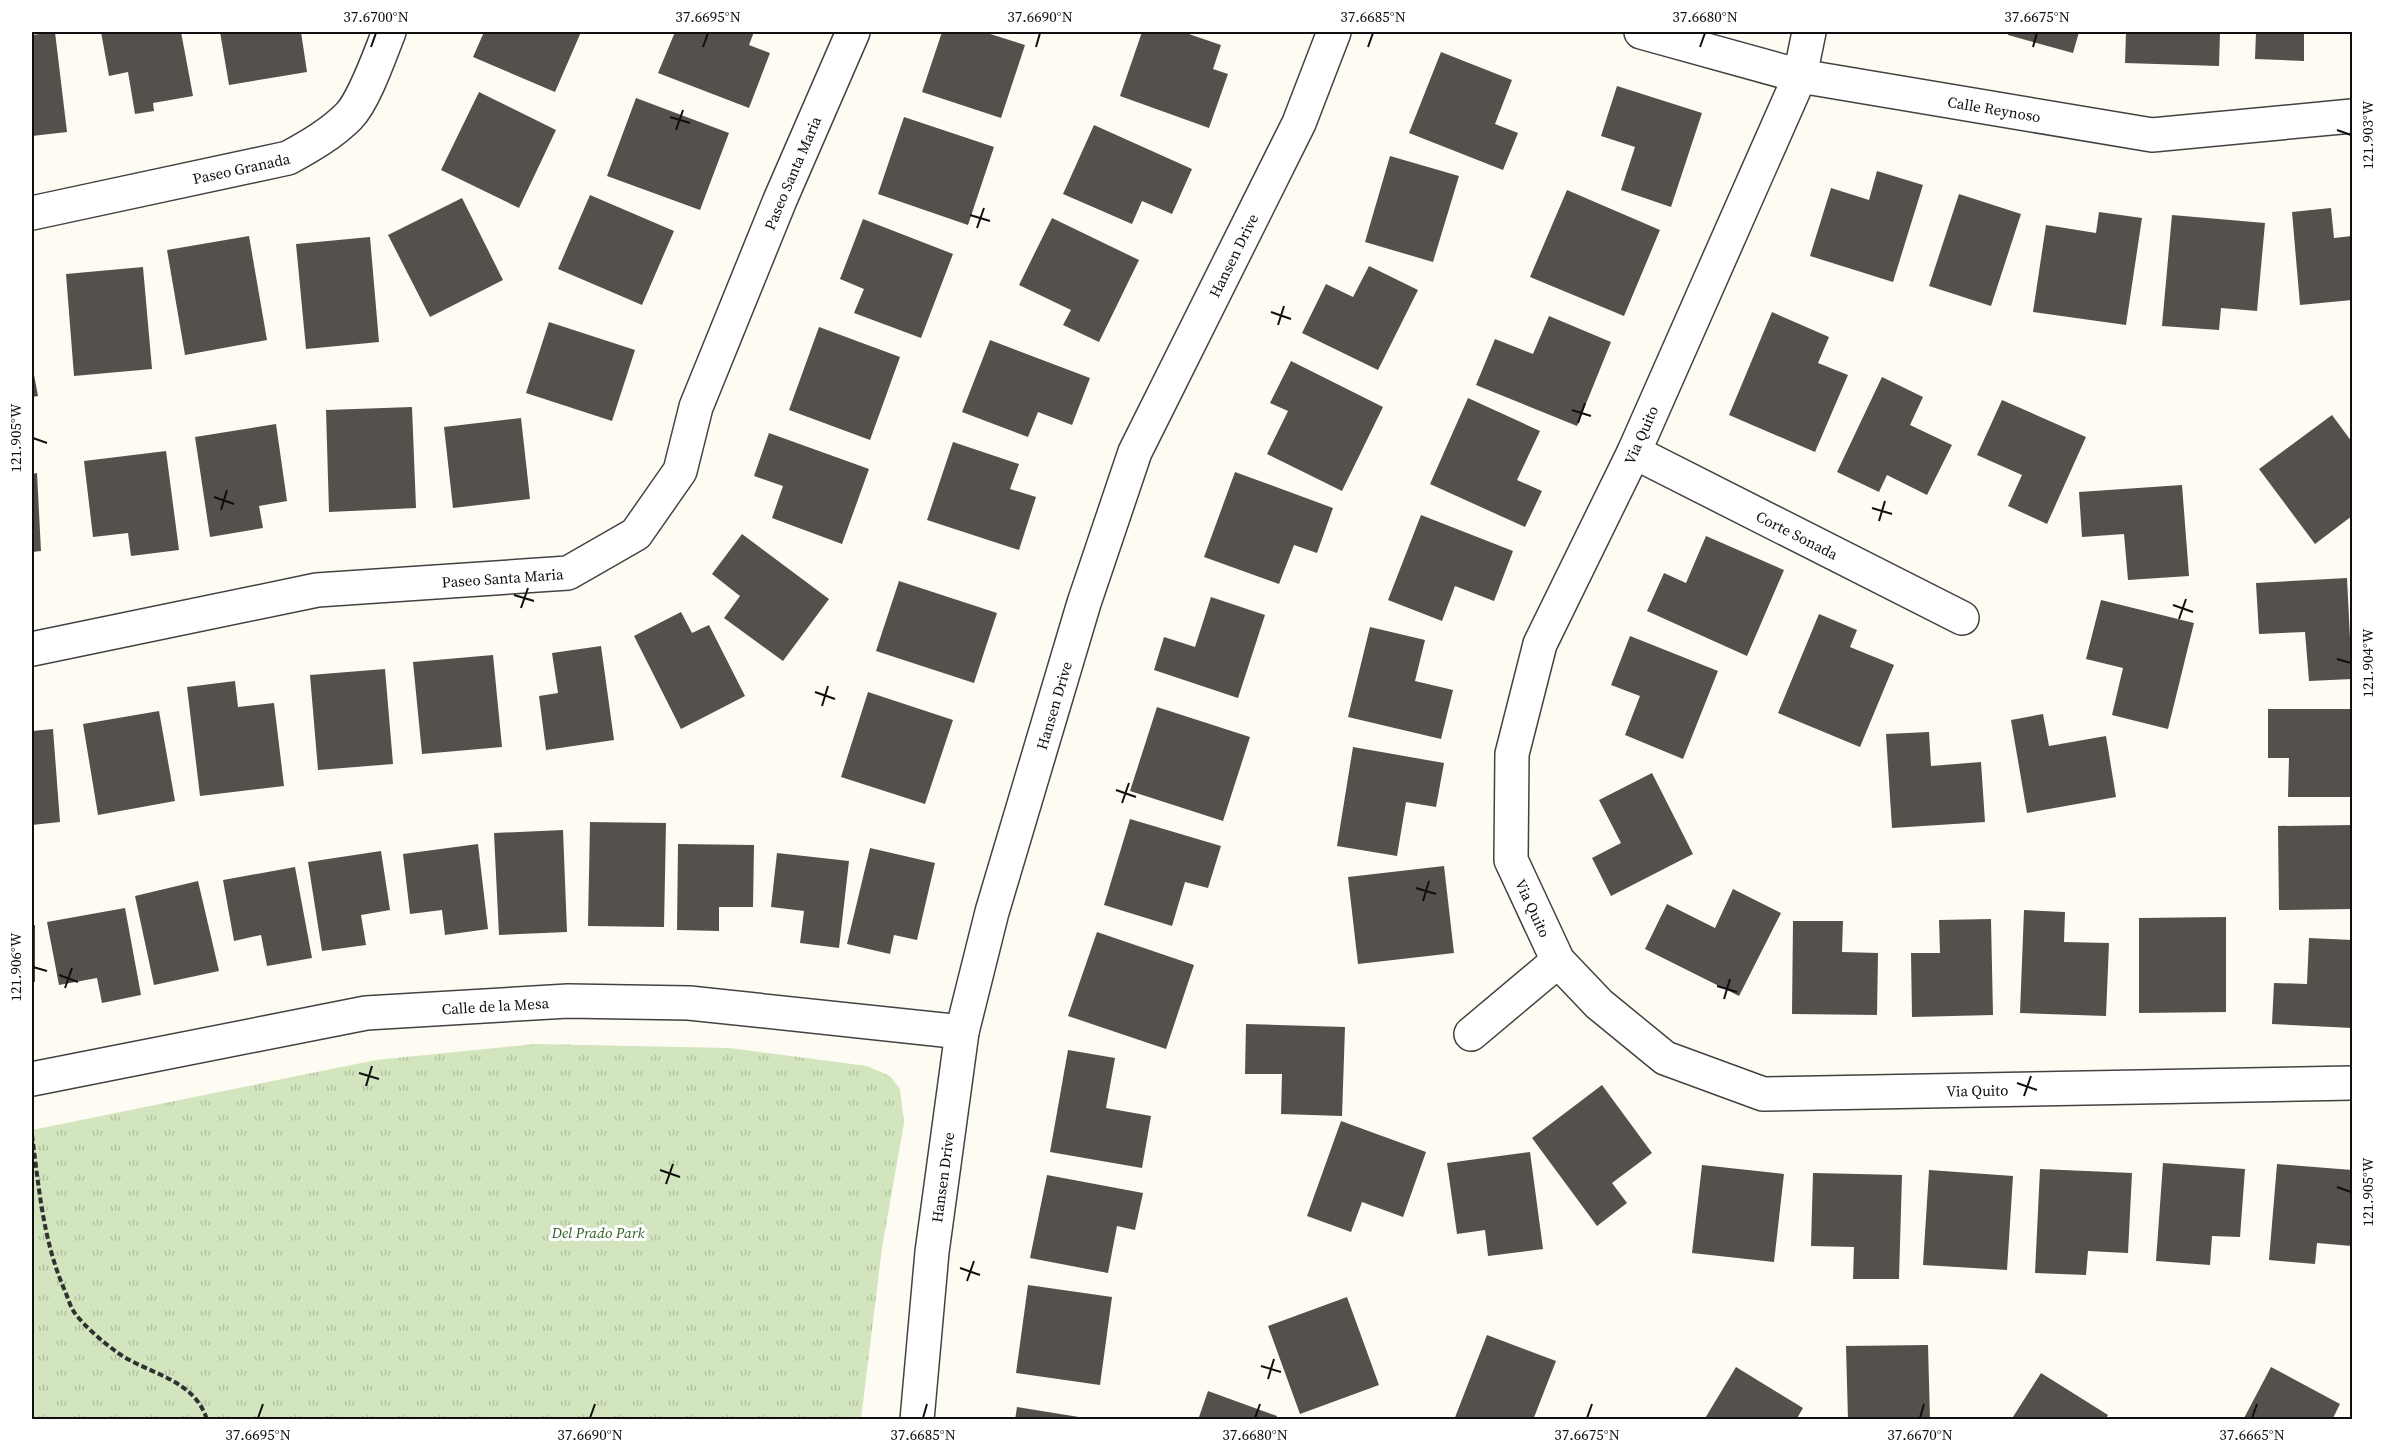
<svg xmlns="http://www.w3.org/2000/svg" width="2384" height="1451" viewBox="0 0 2384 1451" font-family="'Source Serif 4',serif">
<defs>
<pattern id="park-tufts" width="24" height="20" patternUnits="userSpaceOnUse" patternTransform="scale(1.5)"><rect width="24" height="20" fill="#d2e5be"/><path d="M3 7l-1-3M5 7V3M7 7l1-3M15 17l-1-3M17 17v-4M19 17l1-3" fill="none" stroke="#b3c3a2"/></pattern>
</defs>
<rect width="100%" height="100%" fill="#fefbf2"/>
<path fill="url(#park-tufts)" d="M536 1044 729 1048 867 1066 890 1076 900 1089 904 1123 882 1248 861 1419H32V1130L376 1060Z"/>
<path fill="#56504c" d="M55 32 67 132 32 136V35Z
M101 32H181L193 96 153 103 154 111 135 114 128 72 109 76Z
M220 32H301L307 72 229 85Z
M484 32H581L555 92 473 57Z
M675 32H754L749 45 770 53 749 108 658 73Z
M942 32H984L1025 45 1001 118 922 92Z
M1142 32H1183L1221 45 1213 69 1228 74 1209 128 1120 96Z
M2008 32H2079L2073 53 2008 35Z
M2126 32H2220L2219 66 2125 63Z
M2256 32H2304V61L2255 59Z
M1441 52 1512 80 1495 124 1518 133 1503 170 1409 133Z
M1617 86 1702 113 1671 207 1621 190 1635 147 1601 136Z
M479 92 556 130 519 208 441 170Z
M636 98 729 133 700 210 607 176Z
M904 117 994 147 968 225 878 194Z
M1094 125 1192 169 1172 214 1142 201 1132 224 1063 194Z
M1390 156 1459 176 1433 262 1365 242Z
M1877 171 1923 185 1893 282 1810 256 1831 188 1869 200Z
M1567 190 1660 230 1624 316 1530 277Z
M1959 194 2021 214 1991 306 1929 286Z
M590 195 674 231 642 305 558 269Z
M462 198 503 280 430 317 388 235Z
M2331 208 2334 238 2352 236V300L2300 305 2292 212Z
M2099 212 2142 218 2126 325 2033 312 2046 225 2096 233Z
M2172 215 2265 223 2257 311 2221 308 2219 330 2162 326Z
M1052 218 1139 260 1099 342 1063 325 1071 310 1019 285Z
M863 219 953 254 921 338 854 313 864 289 840 279Z
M249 236 267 340 185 355 167 250Z
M370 237 379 342 306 349 296 244Z
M1369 266 1418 290 1378 370 1302 333 1326 284 1353 297Z
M143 267 152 369 74 376 66 274Z
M1772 312 1829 337 1818 363 1848 375 1815 452 1729 415Z
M1549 316 1611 342 1577 426 1476 385 1495 339 1533 354Z
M549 322 635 350 612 421 526 393Z
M819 327 900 357 870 440 789 410Z
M990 340 1090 378 1072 425 1038 412 1028 437 962 412Z
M1291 361 1383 407 1342 491 1267 454 1288 411 1270 403Z
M32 364 38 396 32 397Z
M1882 377 1923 397 1910 425 1952 445 1927 495 1887 475 1879 492 1837 472Z
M1468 398 1540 431 1517 480 1542 491 1525 527 1430 484Z
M2002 400 2086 437 2047 524 2008 506 2022 475 1977 455Z
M412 407 416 508 329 512 326 410Z
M2332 415 2352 442V516L2315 544 2259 469Z
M521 418 530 499 453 508 444 427Z
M276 424 287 501 259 506 263 528 210 537 195 437Z
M769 433 869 469 842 544 772 518 783 486 754 476Z
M953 442 1019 464 1010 489 1036 497 1019 550 927 520Z
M166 451 179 550 131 556 128 533 93 537 84 461Z
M1235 472 1333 508 1317 553 1294 545 1279 584 1204 557Z
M37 473 41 551 32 552V474Z
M2182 485 2189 576 2128 580 2124 534 2082 537 2079 492Z
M1421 515 1513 551 1494 601 1455 586 1442 621 1388 600Z
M742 534 829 599 783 661 724 618 740 596 712 574Z
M1706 536 1784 570 1747 656 1647 611 1664 573 1686 583Z
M2347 578 2352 679 2309 681 2305 632 2259 634 2256 583Z
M899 581 997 613 974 683 876 651Z
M1211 597 1265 615 1238 698 1154 670 1164 637 1195 647Z
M2101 600 2194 623 2168 729 2112 715 2123 668 2086 659Z
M681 612 692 633 709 625 745 696 681 729 634 636Z
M1819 614 1857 630 1850 647 1894 665 1860 747 1778 713Z
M1370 627 1425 640 1415 681 1453 690 1441 739 1348 717Z
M1630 636 1718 671 1683 759 1625 735 1640 696 1611 685Z
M601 646 614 740 546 750 539 696 558 693 552 653Z
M493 655 502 747 422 754 413 662Z
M385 669 393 764 318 770 310 675Z
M235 681 238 707 274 703 284 786 200 796 187 687Z
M868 692 953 720 925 804 841 777Z
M1157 707 1250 737 1223 821 1130 791Z
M2268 709H2352V797H2288L2289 758H2268Z
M159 711 175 801 98 815 83 724Z
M2043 714 2049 746 2106 736 2116 797 2027 813 2011 720Z
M53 729 60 822 32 825V731Z
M1929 732 1931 766 1981 762 1985 822 1892 828 1886 734Z
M1353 747 1444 763 1436 807 1406 802 1397 856 1337 846Z
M1652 773 1693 854 1611 896 1592 858 1621 843 1599 800Z
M1130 819 1221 846 1208 888 1185 882 1172 926 1104 905Z
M590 822 666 823 664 927 588 926Z
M2352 825V909L2279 910 2278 826Z
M563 830 567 932 499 935 494 833Z
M478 844 488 929 445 935 442 910 410 914 403 854Z
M678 844 754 845 753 907H719V931L677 930Z
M870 848 935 863 917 940 894 935 890 954 847 944Z
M381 851 390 910 361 915 366 945 322 951 308 862Z
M777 853 849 861 839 948 800 943 804 911 771 907Z
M1444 866 1454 953 1358 964 1348 877Z
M295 867 312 958 267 966 261 935 234 941 223 880Z
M198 881 219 971 154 985 135 896Z
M1733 889 1781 913 1739 996 1645 949 1667 904 1715 928Z
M125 908 141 995 102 1003 97 978 59 985 47 922Z
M2024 910 2065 912 2064 942 2109 943 2106 1016 2020 1013Z
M2226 917V1012L2139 1013V918Z
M1991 919 1993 1015 1912 1017 1911 953H1940L1939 920Z
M1793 921H1843L1842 952 1878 953 1877 1015 1792 1014Z
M32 925H35V982H32Z
M1097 932 1194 965 1166 1049 1068 1016Z
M2309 938 2352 940V1028L2272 1024 2274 983 2307 984Z
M1246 1024 1345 1027 1342 1116 1281 1114 1282 1074H1245Z
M1068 1050 1115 1058 1106 1108 1151 1116 1142 1168 1050 1152Z
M1602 1085 1652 1153 1612 1183 1627 1203 1597 1226 1532 1138Z
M1341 1121 1426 1152 1403 1217 1362 1202 1351 1232 1307 1216Z
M1530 1152 1543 1249 1488 1256 1485 1230 1457 1234 1447 1163Z
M2163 1163 2245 1169 2240 1237 2212 1236 2210 1265 2156 1261Z
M2277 1164 2352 1170V1246L2317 1243 2315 1264 2269 1260Z
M1702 1165 1784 1174 1774 1262 1692 1253Z
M2040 1169 2132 1173 2128 1253 2088 1251 2086 1275 2035 1273Z
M1929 1170 2013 1176 2007 1270 1923 1265Z
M1813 1173 1902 1175 1899 1279H1853L1854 1247 1811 1246Z
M1047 1175 1143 1193 1135 1230 1117 1226 1108 1273 1030 1258Z
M1028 1285 1112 1297 1100 1385 1016 1373Z
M1347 1297 1379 1385 1300 1414 1268 1326Z
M1487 1335 1556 1361 1533 1420H1454Z
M1928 1345 1930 1420H1848L1846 1346Z
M1736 1367 1803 1408 1796 1420H1704Z
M2271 1367 2340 1404 2332 1420H2243Z
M2041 1373 2108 1415 2105 1420H2011Z
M1208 1391 1277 1416 1276 1420H1198Z
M1017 1407 1085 1418V1420H1015Z"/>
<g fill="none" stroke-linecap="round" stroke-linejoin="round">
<defs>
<g id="street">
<path id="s1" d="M1641 32 1800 76 2152 135 2352 116"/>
<path id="s2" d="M1809 32 1800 76 1634 452 1540 644 1512 754 1511 860 1558 961 1599 1004 1665 1058 1763 1094 2352 1083"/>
<path id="s3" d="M32 213 288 158C310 146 331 134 349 116 365 99 380 54 389 32"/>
<path id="s4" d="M1634 452 1962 618"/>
<path id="s5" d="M32 649 317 590 568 573 636 534 680 471 696 407 780 200 853 32"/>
<path d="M1471 1034 1558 961"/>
<path id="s6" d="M32 1079 366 1013 568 1001 689 1003 962 1032"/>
<path id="s7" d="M917 1420 932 1252 962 1032 992 912 1084 603 1135 452 1299 123 1334 32"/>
</g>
</defs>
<use href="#street" stroke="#424242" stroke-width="36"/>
<path stroke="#313131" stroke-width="4" stroke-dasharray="6 3" stroke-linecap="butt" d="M32 1135C39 1188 43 1241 65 1291 68 1298 70 1306 74 1312 85 1327 103 1342 118 1353 148 1374 195 1379 207 1420"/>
<use href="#street" stroke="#fff" stroke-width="33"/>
</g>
<path fill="none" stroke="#0f0f0f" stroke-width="2" d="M371 47 376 33M703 47 708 33M1036 47 1040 33M1368 47 1373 33M1700 47 1705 33M2033 47 2037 33M670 117 690 123M676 130 683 110M2337 130 2351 135M970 215 990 221M977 228 984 208M1271 312 1291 319M1278 325 1284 306M1572 410 1591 416M1578 423 1585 403M33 438 47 443M214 497 234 504M1872 508 1892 514M221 510 227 490M1879 521 1885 501M514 595 534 601M2173 605 2193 612M521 608 528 588M2179 619 2186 599M2337 659 2351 663M815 692 835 699M822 706 828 686M1116 790 1136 797M1122 803 1129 783M1416 888 1436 894M1423 901 1429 881M33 967 47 971M59 975 78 982M1717 986 1737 992M65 988 72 968M1724 999 1730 979M359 1073 379 1079M2017 1083 2037 1090M366 1086 372 1066M2024 1096 2031 1076M660 1170 680 1177M666 1184 673 1164M2337 1187 2351 1192M960 1268 980 1275M967 1281 974 1261M1261 1366 1281 1372M1268 1379 1274 1359M258 1418 263 1404M590 1418 595 1404M923 1418 927 1404M1255 1418 1260 1404M1587 1418 1592 1404M1920 1418 1924 1404M2252 1418 2257 1404"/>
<g text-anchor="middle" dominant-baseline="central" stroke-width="6" stroke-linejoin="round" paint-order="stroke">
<g font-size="15" fill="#0f0f0f" stroke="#fff">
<text stroke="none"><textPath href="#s1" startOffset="362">Calle Reynoso</textPath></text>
<text stroke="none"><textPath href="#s3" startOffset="214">Paseo Granada</textPath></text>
<text stroke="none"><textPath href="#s5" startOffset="1017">Paseo Santa Maria</textPath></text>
<text stroke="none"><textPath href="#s7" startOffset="1216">Hansen Drive</textPath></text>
<text transform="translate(1641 435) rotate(-66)">Via Quito</text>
<text stroke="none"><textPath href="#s4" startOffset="183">Corte Sonada</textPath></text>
<text stroke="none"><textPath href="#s5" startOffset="477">Paseo Santa Maria</textPath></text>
<text stroke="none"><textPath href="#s7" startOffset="730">Hansen Drive</textPath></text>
<text stroke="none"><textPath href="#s2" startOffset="942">Via Quito</textPath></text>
<text stroke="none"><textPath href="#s6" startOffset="470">Calle de la Mesa</textPath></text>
<text stroke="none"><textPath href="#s2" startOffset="1464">Via Quito</textPath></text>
<text stroke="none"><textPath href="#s7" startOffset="244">Hansen Drive</textPath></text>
</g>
<g font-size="15" font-style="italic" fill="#316025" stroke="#fff">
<text x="598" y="1232">Del Prado Park</text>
</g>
</g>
<rect width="2384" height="1451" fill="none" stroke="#ffffff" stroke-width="66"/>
<rect x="33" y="33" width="2318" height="1385" fill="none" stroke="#0f0f0f" stroke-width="2"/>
<g font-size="15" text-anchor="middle" fill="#0f0f0f">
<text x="376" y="22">37.6700°N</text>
<text x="708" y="22">37.6695°N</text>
<text x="1040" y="22">37.6690°N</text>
<text x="1373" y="22">37.6685°N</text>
<text x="1705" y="22">37.6680°N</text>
<text x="2037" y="22">37.6675°N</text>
<text transform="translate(2368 135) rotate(-90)" y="5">121.903°W</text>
<text transform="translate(16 438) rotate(-90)" y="5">121.905°W</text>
<text transform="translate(2368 663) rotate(-90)" y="5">121.904°W</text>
<text transform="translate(16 967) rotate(-90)" y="5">121.906°W</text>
<text transform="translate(2368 1192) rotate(-90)" y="5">121.905°W</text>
<text x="258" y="1440">37.6695°N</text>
<text x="590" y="1440">37.6690°N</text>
<text x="923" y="1440">37.6685°N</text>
<text x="1255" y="1440">37.6680°N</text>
<text x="1587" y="1440">37.6675°N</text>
<text x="1920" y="1440">37.6670°N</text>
<text x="2252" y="1440">37.6665°N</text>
</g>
</svg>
